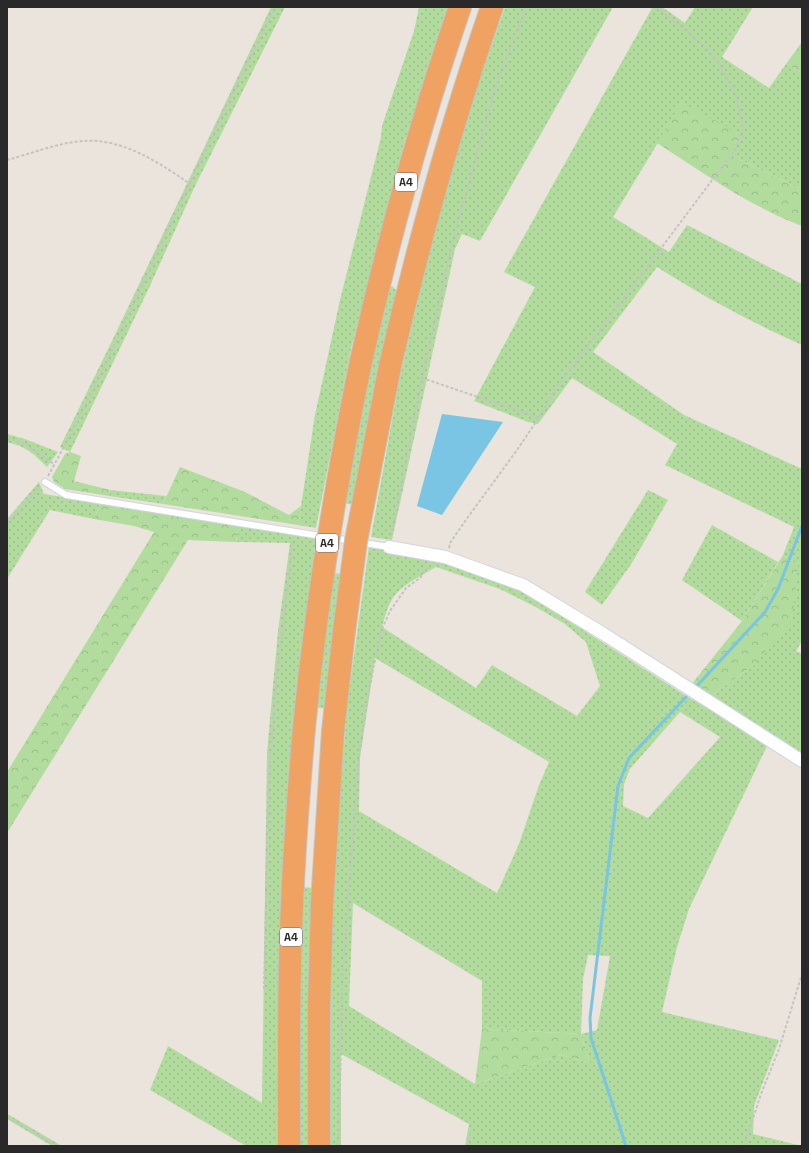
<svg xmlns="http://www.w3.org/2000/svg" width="809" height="1153" viewBox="0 0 809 1153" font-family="'Space Grotesk',sans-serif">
<defs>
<pattern id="grass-dots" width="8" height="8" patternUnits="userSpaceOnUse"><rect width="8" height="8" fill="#b2dc9e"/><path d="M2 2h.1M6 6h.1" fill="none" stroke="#99bd88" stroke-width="1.8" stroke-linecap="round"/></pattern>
<pattern id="forest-crowns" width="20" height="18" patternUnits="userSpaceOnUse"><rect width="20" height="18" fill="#b2dc9e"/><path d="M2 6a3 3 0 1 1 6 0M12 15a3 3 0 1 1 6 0" fill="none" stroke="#99bd88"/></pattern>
</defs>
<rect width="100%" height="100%" fill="#eae4dc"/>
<path fill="url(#grass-dots)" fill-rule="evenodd" d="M271 7H285L195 186 149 288 70 452 60 447 112 341Z
M419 7H450L405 140 351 349 316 528 298 525 315 415 340 300 381 137 382 126 414 31Z
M505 7H613L480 241 462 234 455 249 392 540 371 537 400 376 435 227 472 102Z
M651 7H662L685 23 695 7H753L722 57 769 88 786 64 802 73V190L731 155 740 138 682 103 613 217 669 252 687 225 802 284V345C751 322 704 297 657 267L593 352 684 415 802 469V641L796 651 802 654V753L758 725 709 697 754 665 798 565 783 555 794 527 665 465 677 444 572 378 538 424 528 422 474 401 535 287 504 272 652 8Z
M392 286 400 294 357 505 341 503 385 289Z
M7 434 25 439 58 452 47 467C33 453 27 447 7 442Z
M39 482 44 494 100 503 94 519 50 510 7 579V519Z
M110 490 166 496 163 504 109 496Z
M648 490 668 500 632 563 602 605 585 592Z
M239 524 316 538C304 633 292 728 285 824 277 931 278 1039 278 1146H246L150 1090 168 1046 262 1103 267 752 278 631 290 543 236 542Z
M712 525 778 562 742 621 682 580Z
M369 546 445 560 512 587 538 601 691 699 732 721 767 746 689 909 677 947 662 1012 779 1040 754 1106 753 1134 802 1146H465L469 1124 341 1054V1146H330L329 1055 333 891 347 707ZM436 567 500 589 534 606 565 624 586 642 600 686 577 716 492 665 476 688 382 627C385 616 388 604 395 595 405 583 423 575 436 567ZM375 658 549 762 539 785 519 844 497 893 359 811 360 758ZM680 712 720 737 648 818 623 806 624 784 630 769ZM353 903 482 981V1029L581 1034 590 1063 561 1055 475 1084 349 1006ZM588 955 610 956 597 1030 581 1034 583 979Z
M330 572 345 575 328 709 312 707Z
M300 887 315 888 313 1146H296Z
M7 1114 11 1116 62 1146H52L7 1119Z"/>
<path fill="url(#forest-crowns)" d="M802 42V73L786 64Z
M682 103 726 126 740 138 731 155 802 190V226C751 207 703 173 657 143Z
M70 452 81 456 74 481 110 490 109 496 65 489 54 482 52 477 65 454Z
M180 467 245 492 289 515 301 506 298 525 163 504Z
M100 503 239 524 236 542 188 540 7 833V772L154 532 134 526 94 519Z
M783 555 798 565 792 620 754 665 709 697 691 685 742 621Z
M482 1029 581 1034 590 1063 561 1055 475 1084Z"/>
<path fill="#79c5e3" d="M442 414 503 422 442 515 417 506Z"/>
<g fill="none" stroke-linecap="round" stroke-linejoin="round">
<path stroke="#79c5e3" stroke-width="3" d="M696 687 765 612 778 589 802 526
M626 1146 591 1038 590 1018 618 786 629 758 686 697"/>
<defs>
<path id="lane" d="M45 482 66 495 389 547"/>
<path id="street" d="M389 547 445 557 523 585 607 636 802 761"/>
<path id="highway" d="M361 361C388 241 420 123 460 7
M390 366C418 245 451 125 492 7
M289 1146C289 1066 288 986 292 906 294 847 299 787 304 728
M319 1146V1005L322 904 333 731"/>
</defs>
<use href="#lane" stroke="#d2d4e1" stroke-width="8"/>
<use href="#street" stroke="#d2d4e1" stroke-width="14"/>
<use href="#highway" stroke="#c3c3c3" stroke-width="24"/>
<path stroke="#c3c3c3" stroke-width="2" stroke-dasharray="3 2" stroke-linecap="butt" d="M7 160C30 154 60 142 84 141 122 138 160 163 190 184
M422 378 540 418
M7 438 25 444 54 464
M48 476C90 400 126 321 162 242 199 163 236 85 275 7
M7 524 39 488
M391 536 422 378 453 240 496 85 526 7
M449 548 450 543C484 492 525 445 554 391L734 151 743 129 737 98 719 63 707 48 656 7
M264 989 269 772 276 684 293 540
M7 1117 57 1146
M339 1146 342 981 359 754 368 695 381 631 390 611 406 588 420 578 429 565
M468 1146 470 1132
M744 1146 761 1094 779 1049 802 974"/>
<use href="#lane" stroke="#fff" stroke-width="6"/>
<use href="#street" stroke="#fff" stroke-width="12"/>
<use href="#highway" stroke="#efa262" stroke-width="22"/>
<defs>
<path id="highway-bridge" d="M304 728C316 604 336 482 361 361
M333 731 344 632 356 541 390 366"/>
</defs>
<use href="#highway-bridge" stroke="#c3c3c3" stroke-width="24" stroke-linecap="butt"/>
<use href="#highway-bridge" stroke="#efa262" stroke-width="22"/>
</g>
<g text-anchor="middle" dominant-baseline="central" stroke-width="3" stroke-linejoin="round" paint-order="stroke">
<g fill="#fff" stroke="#696969" stroke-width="1">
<rect x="395" y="173" width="22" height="18" rx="3"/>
<rect x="316" y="534" width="22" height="18" rx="3"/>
<rect x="280" y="928" width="22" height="18" rx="3"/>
</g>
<g font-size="11" font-weight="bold" fill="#292929">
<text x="406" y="182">A4</text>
<text x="327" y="543">A4</text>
<text x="291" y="937">A4</text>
</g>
</g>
<rect width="809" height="1153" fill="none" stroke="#292929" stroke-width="16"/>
</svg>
